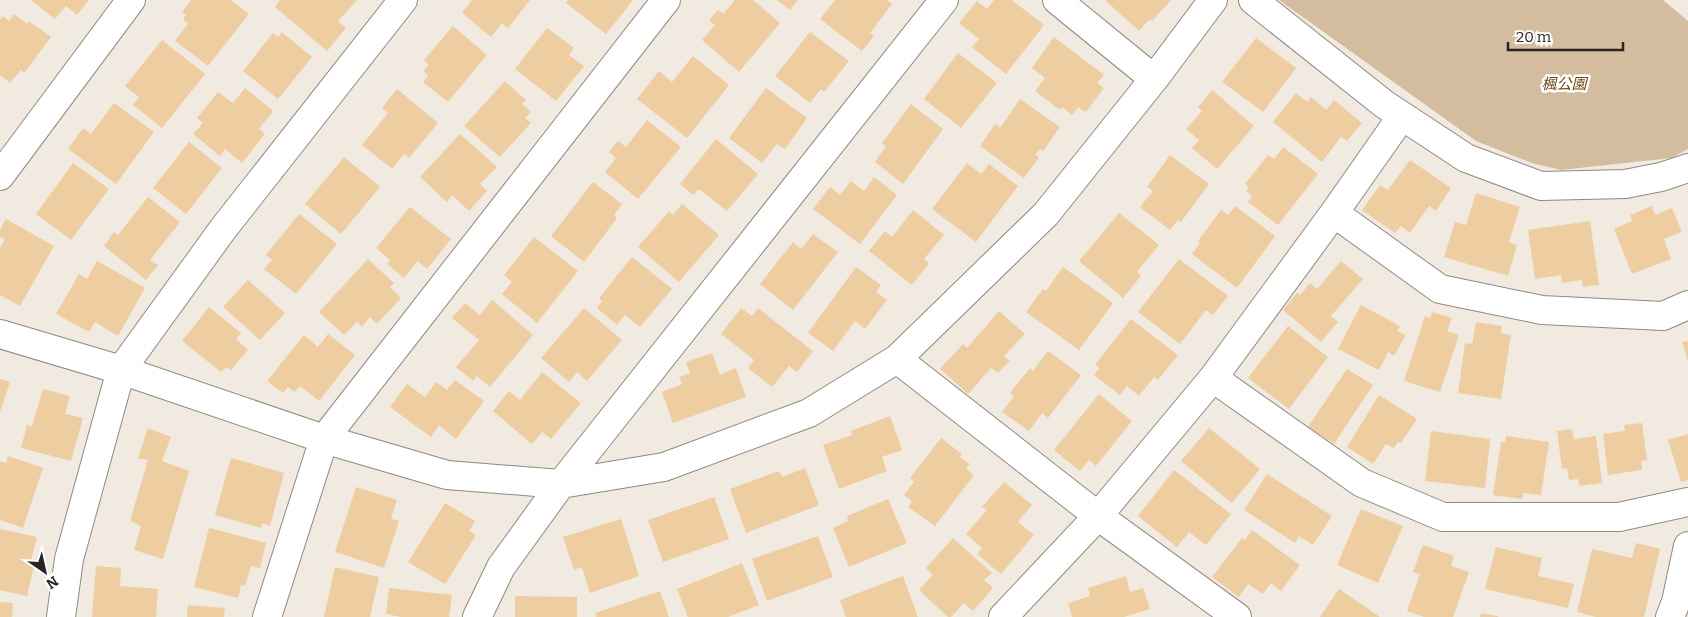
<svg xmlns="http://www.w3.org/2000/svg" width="1688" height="617" viewBox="0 0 1688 617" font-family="Bitter,'Noto Sans JP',serif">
<rect width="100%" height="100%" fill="#f1eae0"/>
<path fill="#d3bd9e" d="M1279 0H1663L1688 21V149L1671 158 1561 170 1532 163 1476 141Z"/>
<path fill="#eecda0" d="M31 0H89L77 15 66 6 55 19Z
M191 0H231L249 14 208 66 175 41 188 24 183 19 186 15 182 12Z
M280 0H357L338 21 346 28 327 51 275 7Z
M472 0H530L508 28 502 23 491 37 462 13Z
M568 0H633L606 34 566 3Z
M735 0H753L780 23 739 72 702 40 715 25 709 20 718 10 723 14Z
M777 0H798L790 10Z
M835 0H887L892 4 870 33 874 36 862 51 820 19Z
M994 0H1012L1044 25 1006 74 972 47 979 39 959 23 977 1 987 9Z
M1105 0H1171L1152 21 1150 19 1139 31Z
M14 14 27 24 29 21 51 37 24 73 21 70 10 83 0 75V20L3 16 9 21Z
M453 26 487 55 448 102 423 82 428 75 423 71 429 65 424 60Z
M547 28 574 48 569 55 584 66 556 101 515 69Z
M282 32 312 57 278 99 243 71 273 33 278 37Z
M810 32 849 61 824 92 821 89 810 103 775 76Z
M1054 37 1104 75 1097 83 1104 88 1086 112 1078 107 1072 115 1062 107 1060 110 1035 91 1045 78 1032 68Z
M1256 38 1296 68 1263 112 1222 82Z
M162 40 205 74 162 128 133 105 139 97 125 86Z
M958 53 997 83 961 128 924 99Z
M693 56 729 85 687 138 637 99 659 71 672 82Z
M505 81 526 100 522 104 531 112 525 118 531 123 500 157 464 126Z
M245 88 273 111 259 129 265 134 242 163 225 149 220 156 193 134 203 123 197 118 218 92 233 103Z
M766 88 807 118 785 149 777 144 762 163 729 138Z
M397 89 438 123 409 158 404 154 392 169 362 145 388 113 382 108Z
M1212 90 1254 126 1217 169 1192 148 1199 140 1186 129 1202 111 1198 107Z
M1296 93 1307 102 1311 97 1326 110 1334 100 1362 123 1347 141 1341 137 1322 162 1273 122Z
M1020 99 1060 127 1043 151 1040 149 1035 155 1039 157 1024 178 980 146 995 124 1000 128Z
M114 103 154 132 116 184 68 149 83 128 91 134Z
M911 104 943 129 903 184 875 162 886 146 882 143Z
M647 120 681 147 638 199 605 172 616 158 609 152 618 141 626 147Z
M460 134 497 167 480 184 487 191 469 211 452 195 447 202 420 177Z
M716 139 758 174 727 211 699 189 693 195 680 184Z
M189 142 222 168 186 214 153 188Z
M1283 147 1318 174 1278 225 1248 202 1252 196 1246 191 1249 187 1245 184 1268 155 1274 159Z
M1170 155 1209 184 1181 222 1178 220 1170 230 1140 207 1153 191 1147 187Z
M344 157 380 187 341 234 305 204Z
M1410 160 1451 188 1436 211 1429 206 1410 233 1401 226 1395 233 1362 210 1380 185 1388 190Z
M73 163 109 189 71 240 36 214Z
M967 163 981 174 989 164 1018 186 976 242 932 209Z
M874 177 897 195 860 244 813 209 830 187 840 195 851 181 864 191Z
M593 182 622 204 614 215 617 218 584 262 551 236Z
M1476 193 1520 207 1509 242 1517 245 1508 276 1444 257 1455 222 1466 225Z
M148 197 180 222 150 260 158 265 146 280 104 246 114 232 118 235Z
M682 204 719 235 679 282 638 247 669 211 673 215Z
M1235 206 1275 236 1237 288 1192 254 1200 243 1198 241 1221 210 1228 215Z
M1652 206 1655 215 1672 208 1682 232 1664 239 1671 259 1632 274 1614 229 1632 221 1630 215Z
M410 207 451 239 427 269 418 261 404 278 387 264 390 260 376 248Z
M913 210 944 235 924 259 929 263 912 285 869 251 885 231 892 237Z
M1119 213 1159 245 1137 272 1141 276 1123 298 1079 261Z
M299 214 337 244 296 294 264 269 272 260 266 255Z
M6 219 54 246 20 306 0 295V248L5 239 0 237V230Z
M1590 221 1599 285 1583 287 1582 280 1562 283 1561 275 1535 279 1528 230Z
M813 234 838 252 793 310 760 284 793 242 801 249Z
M534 237 578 271 537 323 502 294 512 282 504 275Z
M632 257 672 289 640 327 625 315 617 325 597 308 602 301 599 298Z
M368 259 394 283 390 287 401 298 377 324 370 317 362 327 357 322 344 335 319 312Z
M1179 259 1228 296 1213 315 1206 310 1180 344 1138 312Z
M97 261 145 288 118 336 95 322 89 332 56 314 79 274 87 279Z
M1341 261 1363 279 1331 316 1338 322 1321 342 1283 310 1297 293 1300 295 1310 283 1317 289Z
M856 267 881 285 876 292 887 300 865 329 855 321 833 351 808 333Z
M1063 267 1113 303 1079 350 1026 312 1043 289 1046 291Z
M248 280 285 313 260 340 223 307Z
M492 300 533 335 490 387 477 376 473 381 456 367 479 340 452 318 465 303 480 315Z
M1361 305 1400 326 1397 331 1406 335 1394 356 1388 352 1379 370 1338 349Z
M209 307 241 333 236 339 248 350 231 370 226 367 221 372 182 341Z
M584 308 622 340 587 381 577 372 569 382 541 358Z
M741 308 752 316 758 308 813 351 797 372 789 366 772 387 748 368 754 360 721 334Z
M999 311 1025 334 1004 356 1010 361 998 373 991 368 968 394 940 369 963 344 967 348Z
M1432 312 1452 318 1447 331 1459 335 1440 392 1404 381 1425 316 1430 318Z
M1131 319 1178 355 1158 380 1154 377 1139 396 1127 386 1120 395 1094 375 1100 368 1095 365Z
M1476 322 1502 326 1501 333 1511 335 1501 399 1458 393 1465 343 1472 344Z
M1288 326 1328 357 1289 409 1248 378Z
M328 334 355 355 319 401 300 386 294 392 288 387 283 393 267 381 304 335 318 347Z
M1688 341V361L1682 342Z
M1048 351 1081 375 1048 418 1042 413 1029 431 1002 412 1014 396 1010 393 1030 368 1033 371Z
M712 353 720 375 736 368 746 397 673 423 662 392 682 384 679 377 690 373 686 362Z
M1347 369 1373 385 1334 444 1308 427Z
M542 372 581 403 551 439 542 432 532 444 493 411 509 391 520 400Z
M0 379 10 382 0 412Z
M455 380 484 401 456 439 439 425 431 437 390 407 407 384 425 397 436 382 447 390Z
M43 389 70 396 65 414 83 418 71 461 21 448 27 425 32 426Z
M1099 394 1132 421 1096 466 1089 460 1080 471 1054 450Z
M1379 395 1417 419 1401 443 1398 442 1394 448 1386 444 1373 464 1347 447Z
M890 416 902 450 882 457 887 471 839 489 823 445 852 435 851 431Z
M1642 423 1647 460 1641 461 1642 470 1608 475 1603 434 1625 431 1624 425Z
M148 428 171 437 162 461 189 471 163 559 134 550 141 526 130 521 148 460 138 458Z
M1209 428 1260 469 1232 503 1181 461Z
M1572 429 1574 439 1596 436 1602 483 1579 486 1578 479 1569 480 1567 468 1562 469 1557 431Z
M1431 431 1490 439 1485 488 1425 481Z
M1688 434V480L1681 482 1668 440Z
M1506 436 1549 442 1541 495 1523 493 1522 499 1493 495 1501 442H1505Z
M941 438 962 454 960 457 970 464 966 469 974 475 935 526 908 507 912 501 904 495 914 482 910 478Z
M8 456 43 468 23 528 0 520V461L6 463Z
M231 458 284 473 270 526 262 523 261 528 215 515Z
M805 468 819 505 746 533 730 489 779 471 782 477Z
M1174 470 1231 514 1206 545 1189 532 1177 547 1138 516Z
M1267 474 1332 516 1313 545 1299 536 1295 543 1244 510Z
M1004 482 1032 505 1018 522 1034 535 1001 574 977 554 982 548 966 534 987 510 982 507Z
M356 487 397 500 391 519 399 521 384 568 335 552Z
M714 497 729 539 663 562 648 520Z
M888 499 907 543 849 567 833 528 848 521 847 516Z
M445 503 475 521 469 531 476 535 445 584 408 562Z
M1361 509 1403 526 1378 583 1337 565Z
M621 519 639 576 590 593 582 567 574 570 563 537Z
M209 528 266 543 260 568 251 566 245 586 241 585 238 598 194 587Z
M0 529 37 537 30 565 34 566 27 596 0 590Z
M1252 530 1300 565 1281 591 1271 583 1263 594 1248 584 1239 597 1212 577 1242 538 1245 540Z
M818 536 833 577 767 601 752 559Z
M953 538 992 573 984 580 993 588 973 611 964 603 951 617H948L919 590 933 575 926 568Z
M1636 543 1660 549 1644 617H1596L1577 612 1592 549 1632 558Z
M1423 545 1454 556 1451 566 1469 572 1453 617H1424L1407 611 1420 574 1413 572Z
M1496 547 1542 558 1538 576 1574 584 1568 608 1485 589Z
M742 563 759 605 728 617H688L677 589Z
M96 566 121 568 120 586 158 589 156 617H92Z
M335 567 379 577 370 617H324Z
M903 576 918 617H846L840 600Z
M1126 576 1130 592 1143 588 1150 609 1124 617H1072L1068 603 1090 596 1088 588Z
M389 588 452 595 449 617H401L386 614Z
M1339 589 1380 617H1320Z
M660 591 669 617H596L595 613Z
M515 596 577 597V617H515Z
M0 602 13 603 12 617H0Z
M188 605 225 608 224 617H187Z
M1481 613 1498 616V617H1480Z"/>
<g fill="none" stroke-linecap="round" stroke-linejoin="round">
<defs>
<path id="minor" d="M1057 0 1154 79
M1253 0 1384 104 1466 158 1541 186 1625 184 1661 177 1688 168
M0 176 131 0
M1334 213 1402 116
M0 334 121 370 324 439 447 475 561 484 664 467 809 413 897 359 1046 214 1154 79 1213 0
M897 359 1098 516 1237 617
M1213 378 1362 483 1443 517H1619L1688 502
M61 617 69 559 121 370 223 229 403 0
M267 617 324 439 666 0
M477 617 501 567 561 484 944 0
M1003 617 1098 516 1213 378 1334 213 1440 289 1542 310 1663 316 1688 305
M1670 617 1676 602 1688 546"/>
</defs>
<use href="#minor" stroke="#908980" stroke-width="30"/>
<use href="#minor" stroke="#fff" stroke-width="28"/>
</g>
<g text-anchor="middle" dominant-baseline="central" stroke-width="5" stroke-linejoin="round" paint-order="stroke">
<g font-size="15" font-style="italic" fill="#6a4a15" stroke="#fff">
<text x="1564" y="84">楓公園</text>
</g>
</g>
<g transform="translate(45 572) rotate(146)" stroke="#ffffff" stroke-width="4" paint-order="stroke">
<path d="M0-4L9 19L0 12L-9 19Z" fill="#282521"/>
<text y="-8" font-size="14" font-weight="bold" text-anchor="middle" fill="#282521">N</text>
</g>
<path d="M1508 42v8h115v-8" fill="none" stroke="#282521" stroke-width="2.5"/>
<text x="1516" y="42" font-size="15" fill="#282521" stroke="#ffffff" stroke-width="4" paint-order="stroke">20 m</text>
</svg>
